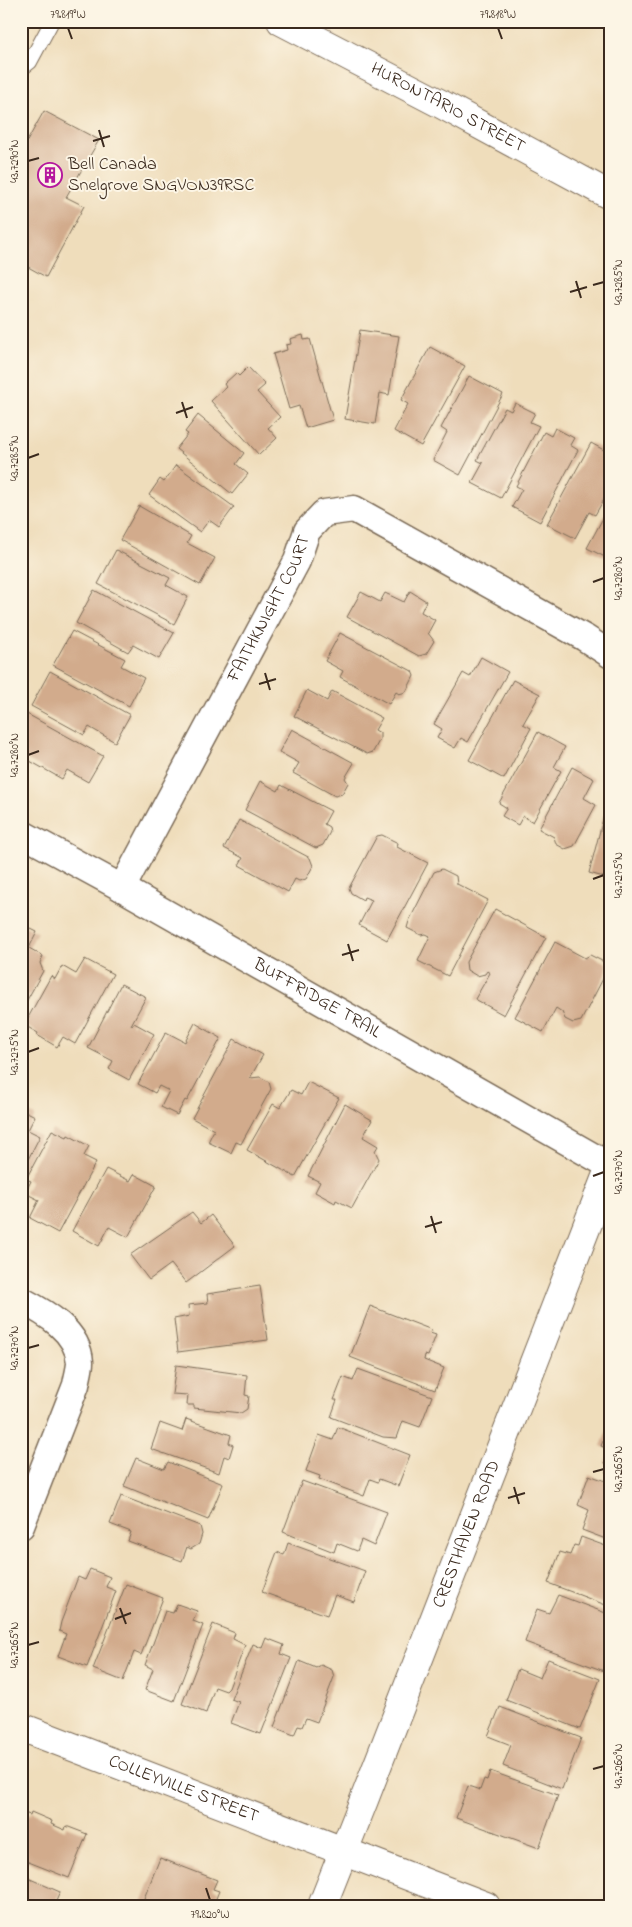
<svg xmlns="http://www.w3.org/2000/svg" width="632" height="1927" viewBox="0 0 632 1927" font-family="'Indie Flower',sans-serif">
<rect width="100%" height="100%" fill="#fcf5e5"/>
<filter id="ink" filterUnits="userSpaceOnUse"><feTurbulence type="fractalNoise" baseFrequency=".02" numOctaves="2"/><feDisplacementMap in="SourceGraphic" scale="10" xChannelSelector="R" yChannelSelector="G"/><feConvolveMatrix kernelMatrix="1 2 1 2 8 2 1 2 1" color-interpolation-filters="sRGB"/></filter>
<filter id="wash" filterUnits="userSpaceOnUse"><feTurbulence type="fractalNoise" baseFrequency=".0096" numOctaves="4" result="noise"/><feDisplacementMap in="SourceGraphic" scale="20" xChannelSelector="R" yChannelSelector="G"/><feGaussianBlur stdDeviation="1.12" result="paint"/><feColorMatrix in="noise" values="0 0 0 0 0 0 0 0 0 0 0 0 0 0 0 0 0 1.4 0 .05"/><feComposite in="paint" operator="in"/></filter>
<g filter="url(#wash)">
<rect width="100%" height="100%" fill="#efddbb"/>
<g id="blocks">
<path fill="#d2ab8c" d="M44 111 99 140 66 197 84 206 46 277 21 263V152Z
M360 330 399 336 389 395 380 393 375 424 345 419Z
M303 335 304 340 310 339 333 420 306 428 299 406 289 409 273 354 287 350 286 345 291 344 290 339Z
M430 347 465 366 421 446 394 431 408 404 401 400Z
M248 367 265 385 257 392 280 417 268 428 277 438 259 455 211 401 226 387 224 384 236 373 239 376Z
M469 376 503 394 460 475 433 460 447 432 441 428Z
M515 403 535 413 530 422 539 426 501 498 472 483 483 463 477 460 505 408 511 411Z
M198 415 244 453 236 464 248 474 232 494 176 449 188 434 185 432Z
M555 428 574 438 570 445 578 450 540 522 512 507 522 489 516 486 544 432 551 436Z
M591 443 611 454V487L595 515 589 512 575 538 547 524Z
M176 465 234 507 219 527 209 520 200 532 149 495 160 479 164 482Z
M611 503V560L587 548Z
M139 506 191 536 187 543 215 558 200 585 120 540Z
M116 550 170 578 166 585 188 597 174 624 98 584Z
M94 590 174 633 159 659 133 645 128 652 76 623Z
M410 591 426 601 421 612 435 620 428 633 434 641 426 654 419 656 347 617 361 592 380 602 385 593 404 602Z
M72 631 125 659 121 666 144 678 129 706 53 665Z
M340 633 412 671 414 676 406 692 399 694 396 692 389 704 340 677 343 671 325 661Z
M481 657 508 672 468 742 461 738 455 748 437 738 442 729 434 724 463 673 470 677Z
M50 671 130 715 115 742 89 727 84 735 31 706Z
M513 680 540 694 523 724 531 728 504 779 469 760Z
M307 690 327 701 332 691 382 718 375 730 380 733V739L373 752 367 754 294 716Z
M27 714 103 756 88 782 67 770 62 779 21 756V723Z
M292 729 354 763 345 778 348 783 342 794 335 796 293 773 299 763 279 752Z
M538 732 565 747 554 767 561 771 533 822 523 816 518 825 502 816 507 808 499 803Z
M572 767 594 779 584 798 596 805 574 846 565 849 556 844 554 837 539 829Z
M260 781 278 791 281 785 331 811 324 824 329 827 330 832 323 845 316 848 245 810Z
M610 792H611V879L589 873Z
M239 820 310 858 313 866 306 879 299 881 295 879 288 892 239 865 243 858 224 848Z
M382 835 398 843 397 847 428 863 387 940 359 925 372 900 364 897 363 900 351 893 349 888 377 836Z
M442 869 456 876 457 884 488 900 448 976 418 961 430 936 426 934 421 935 407 928 409 921 434 872Z
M495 909 546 937 504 1015 475 999 490 973 487 971 485 974 477 976 467 970 466 962Z
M21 924 37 932 29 948 43 956 40 963 43 971 21 1011Z
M555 942 585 958 590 955 606 963 607 971 581 1021 573 1023 565 1019 562 1012 556 1008 543 1032 515 1017Z
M85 959 113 974 75 1044 63 1037 57 1047 37 1035 38 1033 24 1025 51 976 55 979 62 966 76 974Z
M121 984 146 997 131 1025 132 1026 134 1023 154 1034 129 1080 109 1069 113 1061 88 1048Z
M195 1023 221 1038 187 1101 185 1100 177 1115 161 1107 169 1091 159 1086 155 1093 138 1084 166 1032 185 1042Z
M234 1039 263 1055 250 1078 260 1077 269 1082 271 1089 241 1144 236 1142 231 1153 208 1142 214 1130 192 1118Z
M308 1082 339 1098 295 1177 247 1150 273 1104 280 1108 291 1090 301 1095Z
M345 1104 372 1120 363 1137 378 1146 375 1151 379 1159 352 1208 336 1200 335 1203 315 1192 320 1182 308 1176Z
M21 1109 35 1116 28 1130 40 1136 21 1173Z
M52 1130 67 1137 68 1135 89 1146 84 1156 96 1162 58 1233 30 1218 39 1200 25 1193 31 1181 26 1179Z
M106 1169 130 1181 134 1174 156 1186 128 1237 109 1227 99 1246 72 1231Z
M192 1212 201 1223 211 1215 235 1246 186 1283 171 1264 149 1280 130 1255Z
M260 1286 268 1340 178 1352 174 1319 189 1316 188 1305 208 1303 207 1294Z
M370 1306 432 1330 430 1333 436 1335 428 1356 425 1355 424 1360 444 1368 435 1390 350 1357Z
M176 1365 247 1375 245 1395 249 1396 247 1409 241 1413 194 1408V1405H187L188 1395 172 1394Z
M358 1369 432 1396 420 1427 403 1421 397 1438 383 1437 331 1417 337 1400H334L343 1377 353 1381Z
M186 1419 231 1435 229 1443 233 1445 229 1458 224 1456 219 1473 151 1449 160 1423 182 1431Z
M611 1421V1474L606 1473 609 1464 605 1463 610 1450 601 1446Z
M338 1427 410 1455 398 1486 379 1479 378 1482 370 1479 364 1496 319 1479 320 1476 306 1471 319 1435 333 1440Z
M136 1458 164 1469 168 1462 223 1484 208 1520 124 1486Z
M589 1475 611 1483V1541L582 1530 589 1510 578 1505Z
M302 1481 387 1512 374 1546 361 1540 357 1551 337 1543 334 1552 283 1532Z
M121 1496 200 1526 202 1534 199 1544 191 1549 187 1547 182 1561 128 1541 131 1532 110 1524Z
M581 1537 611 1548V1607L548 1583 560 1552 570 1555 574 1545 578 1546Z
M288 1543 365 1571 354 1602 335 1595 327 1615 262 1592 277 1552 284 1555Z
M90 1569 110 1577 106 1587 116 1591 87 1667 58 1656 66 1634 59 1631 61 1622 78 1577 85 1580Z
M126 1584 163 1598 141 1655 134 1652 123 1681 93 1669Z
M558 1595 611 1615V1662L607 1672 525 1642 537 1609 549 1613Z
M177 1604 197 1611 193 1621 203 1625 174 1701 145 1690 153 1669 145 1665 165 1611 173 1613Z
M213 1624 235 1633 233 1639 245 1645 229 1688 226 1691 215 1687 206 1713 182 1704Z
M266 1638 284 1645 281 1654 291 1658 261 1734 231 1723 239 1702 231 1699 253 1644 262 1648Z
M548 1659 600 1679 580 1729 506 1700 518 1669 540 1678Z
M299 1661 316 1668 321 1665 332 1670 334 1677 317 1722 306 1718 302 1727 298 1726 294 1735 274 1727Z
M500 1707 581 1738 562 1789 503 1766 511 1745 488 1736Z
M490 1771 558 1795 539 1848 456 1818 468 1786 480 1790 484 1779 487 1780Z
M21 1812 30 1815 31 1812 52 1821 51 1824 65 1830 66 1826 87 1834 69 1878 21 1859Z
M160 1858 217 1880 213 1889 219 1891 215 1901 226 1906H141Z
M21 1875 60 1892 54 1906H21Z"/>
</g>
</g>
<g filter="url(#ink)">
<use href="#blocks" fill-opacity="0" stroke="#7a6955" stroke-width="1"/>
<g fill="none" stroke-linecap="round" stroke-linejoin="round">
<defs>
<path id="service" d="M21 69 30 62 52 21"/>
<g id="minor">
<path id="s1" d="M21 833 122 888 610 1166"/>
<path id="s2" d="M122 888 297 561 307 531 324 513 354 509 585 638 611 655"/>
<path d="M21 1300C46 1313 78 1331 80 1362 80 1369 77 1378 76 1385L21 1526"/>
</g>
<g id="tertiary">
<path id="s3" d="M21 1727 486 1906"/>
<path id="s4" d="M322 1906 364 1800 611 1164"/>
</g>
<g id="primary">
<path id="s5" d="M281 21 441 104 611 196"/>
</g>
</defs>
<use href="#service" stroke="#7a6955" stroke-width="16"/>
<use href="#minor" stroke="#7a6955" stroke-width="29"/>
<use href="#tertiary" stroke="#7a6955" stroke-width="30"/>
<use href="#primary" stroke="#7a6955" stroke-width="30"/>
<use href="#service" stroke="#fff" stroke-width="14"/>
<use href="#minor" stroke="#fff" stroke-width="26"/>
<use href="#tertiary" stroke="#fff" stroke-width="28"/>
<use href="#primary" stroke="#fff" stroke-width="28"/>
</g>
</g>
<path fill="none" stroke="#3b2a1e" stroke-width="2" d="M68 28 72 39M498 28 502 39M99 130 104 147M93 141 110 136M28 161 39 158M576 281 581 298M593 285 604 282M570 292 587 287M182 402 187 418M176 413 193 407M28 458 39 454M593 582 604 578M265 673 270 690M259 684 276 679M28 755 39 751M593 879 604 875M348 944 353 961M342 955 359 950M28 1052 39 1048M593 1176 604 1172M431 1216 436 1233M425 1227 442 1222M28 1348 39 1345M593 1472 604 1469M514 1487 519 1504M508 1498 525 1493M120 1608 126 1624M115 1619 131 1613M28 1645 39 1642M593 1769 604 1766M206 1888 210 1900"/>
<defs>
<symbol id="building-ring" viewBox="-11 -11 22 22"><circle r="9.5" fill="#fcf5e5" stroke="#b5179e" stroke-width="1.5"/><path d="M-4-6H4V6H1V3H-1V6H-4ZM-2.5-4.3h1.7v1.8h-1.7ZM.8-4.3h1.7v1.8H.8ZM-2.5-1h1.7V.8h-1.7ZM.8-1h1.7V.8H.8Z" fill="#b5179e"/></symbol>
</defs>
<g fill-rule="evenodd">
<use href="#building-ring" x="36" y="161" width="28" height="28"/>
</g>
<g text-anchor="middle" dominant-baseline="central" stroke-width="4" stroke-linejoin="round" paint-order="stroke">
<g font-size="18" fill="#3b2a1e" stroke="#fcf5e5">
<text stroke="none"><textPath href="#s5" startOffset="188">HURONTARIO STREET</textPath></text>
<text stroke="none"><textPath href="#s2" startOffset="316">FAITHKNIGHT COURT</textPath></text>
<text stroke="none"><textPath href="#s1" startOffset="339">BUFFRIDGE TRAIL</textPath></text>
<text stroke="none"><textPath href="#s4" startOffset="399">CRESTHAVEN ROAD</textPath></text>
<text stroke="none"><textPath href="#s3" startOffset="174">COLLEYVILLE STREET</textPath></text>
</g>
<g font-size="18" fill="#3b2a1e" stroke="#fcf5e5" text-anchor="start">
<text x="68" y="165">Bell Canada<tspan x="68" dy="21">Snelgrove SNGVON39RSC</tspan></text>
</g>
</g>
<rect width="632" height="1927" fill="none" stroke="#fcf5e5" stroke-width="55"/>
<rect x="28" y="28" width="576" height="1872" fill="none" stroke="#3b2a1e" stroke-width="2"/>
<g font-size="12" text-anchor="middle" fill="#3b2a1e">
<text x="68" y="18">79.819°W</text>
<text x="498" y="18">79.818°W</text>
<text transform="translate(14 161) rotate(-90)" y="4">43.7290°N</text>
<text transform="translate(618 282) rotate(-90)" y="4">43.7285°N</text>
<text transform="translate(14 458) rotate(-90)" y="4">43.7285°N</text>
<text transform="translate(618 578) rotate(-90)" y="4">43.7280°N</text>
<text transform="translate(14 755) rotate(-90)" y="4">43.7280°N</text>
<text transform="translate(618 875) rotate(-90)" y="4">43.7275°N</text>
<text transform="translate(14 1052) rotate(-90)" y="4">43.7275°N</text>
<text transform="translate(618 1172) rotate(-90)" y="4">43.7270°N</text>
<text transform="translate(14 1348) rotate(-90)" y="4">43.7270°N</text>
<text transform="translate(618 1469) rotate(-90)" y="4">43.7265°N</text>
<text transform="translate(14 1645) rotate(-90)" y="4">43.7265°N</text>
<text transform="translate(618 1766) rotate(-90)" y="4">43.7260°N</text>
<text x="210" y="1918">79.820°W</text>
</g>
</svg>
